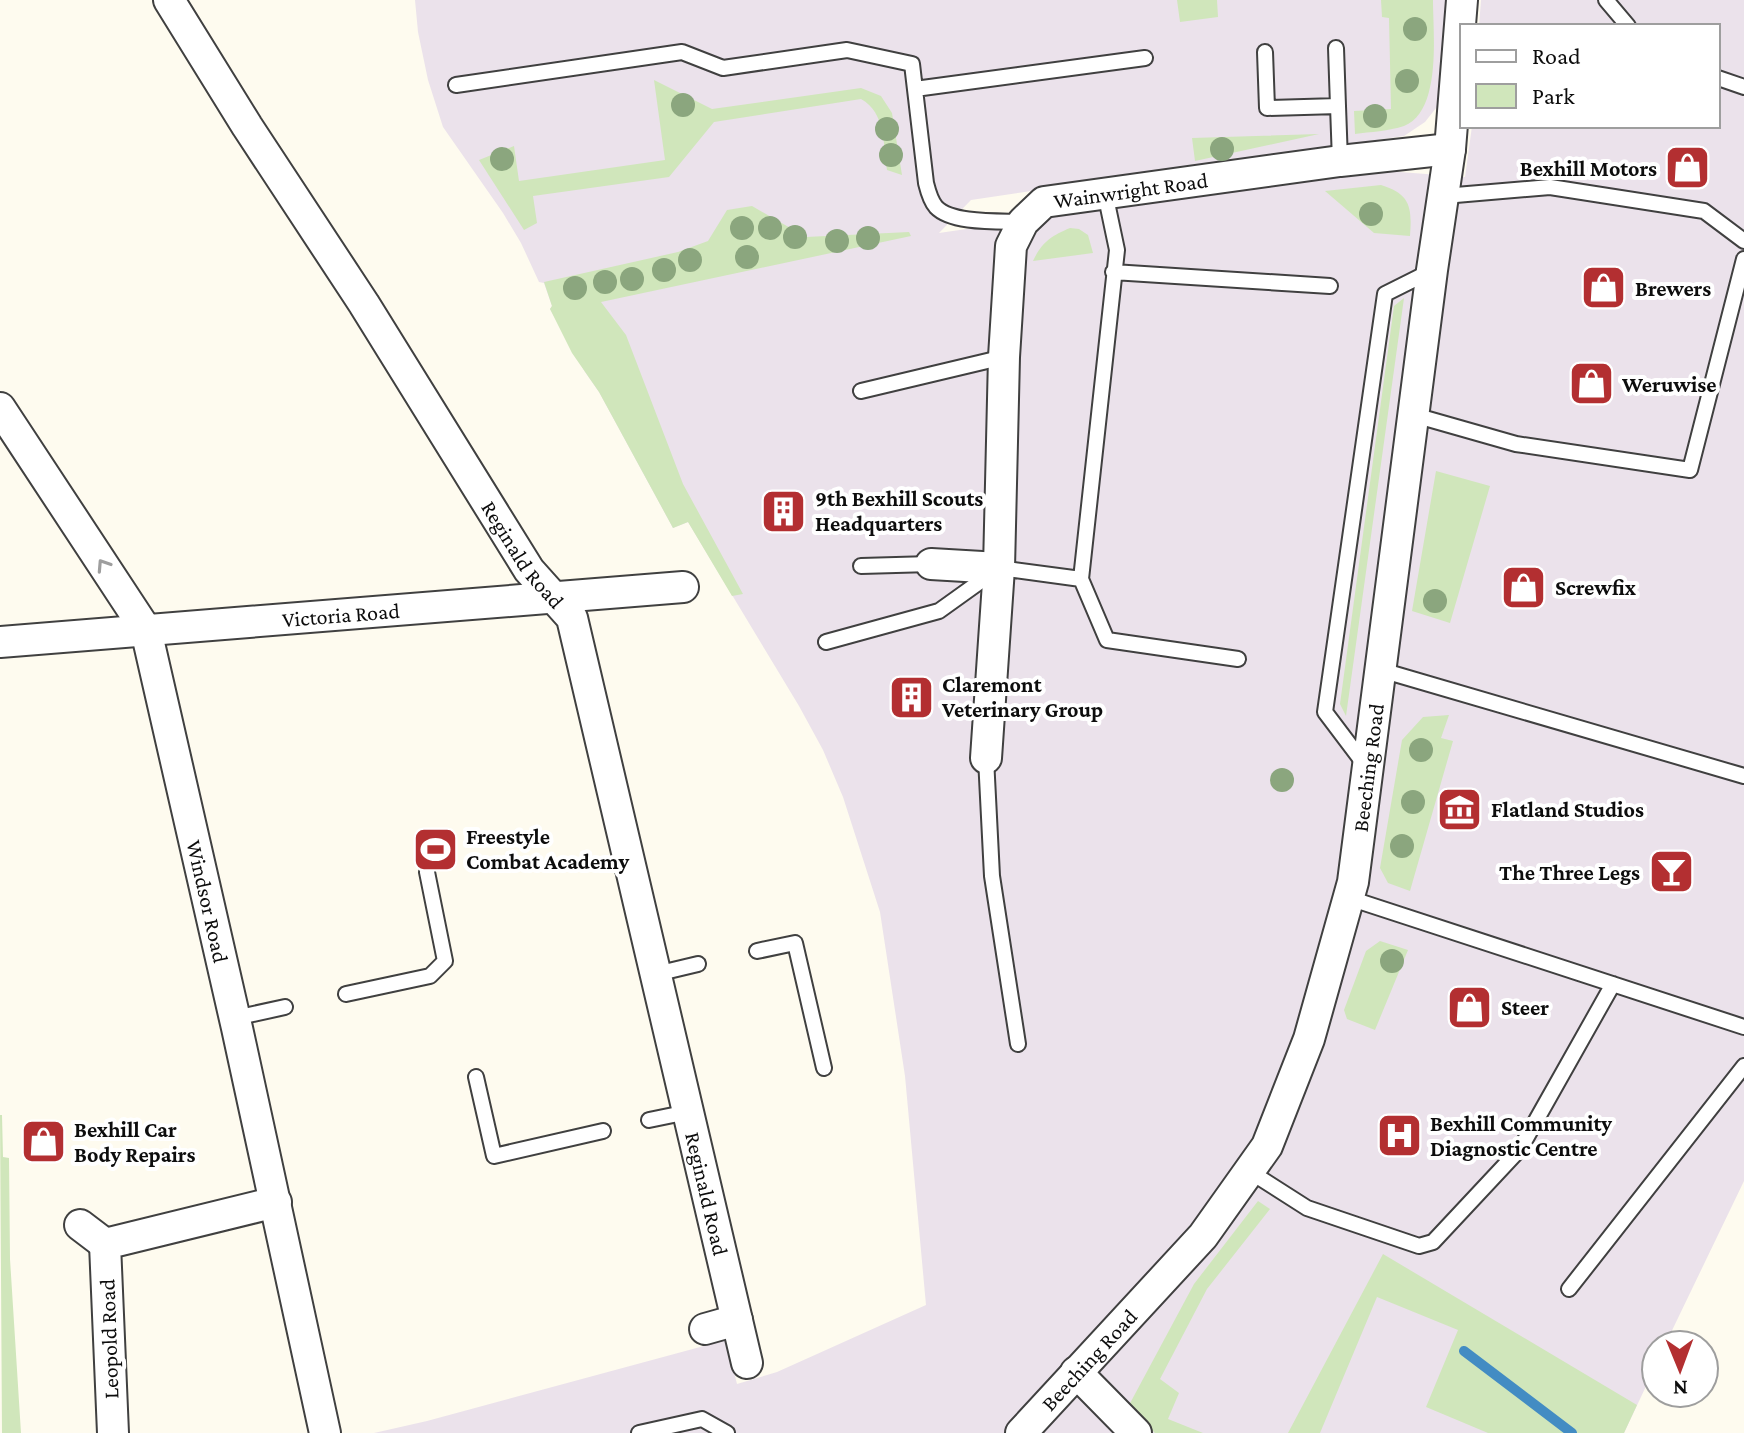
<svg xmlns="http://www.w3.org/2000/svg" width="1744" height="1433" viewBox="0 0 1744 1433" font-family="'Crimson Pro',serif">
<rect width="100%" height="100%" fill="#fefbef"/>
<path fill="#ebe2eb" d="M415 0H1446L1440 103 1425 122 1404 136 971 200 939 233 1374 170 1465 177 1472 126H1718V26H1479L1481 0H1744V1181L1665 1345H1656V1365L1624 1433H374L427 1421 726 1340 737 1384 777 1372 926 1305 905 1076 880 912 843 797 823 750 799 706 688 522 673 528 599 392 585 372 550 309 552 306 544 283 539 282 521 243 503 213 443 127 428 80 418 32Z"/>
<path fill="#d0e6bb" d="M1177 0H1217L1218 17 1180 22Z
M1381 0H1433C1433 33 1442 111 1404 126 1389 131 1370 132 1355 134L1354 111 1391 109 1389 18 1382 17Z
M654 80 712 109 861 88 881 96 892 113 902 175 887 170C883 144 886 113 861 99L714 122 669 177 533 196 537 223 524 230 479 160 514 146 519 181 665 160Z
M1319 134 1195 161 1192 138Z
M1381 185C1411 194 1412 208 1410 236L1374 233 1325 191Z
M752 206 806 237 909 232 911 236 601 302 626 335 683 484 743 594 732 596 688 522 673 528 599 392 572 353 550 309 552 306 544 282 678 252 708 241 727 210Z
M1070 228 1079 229 1088 235 1093 253 1033 261C1042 242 1051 236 1070 228Z
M1404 298 1346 716 1340 704 1394 306Z
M1436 471 1490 486 1450 623 1412 611Z
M1449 715 1441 738 1453 741 1410 891 1388 883 1380 868 1402 740 1423 717Z
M1380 941 1408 950 1375 1030 1347 1019 1344 1010 1366 951Z
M0 1115H2L3 1157 9 1158 10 1259 21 1433H2Z
M1258 1201 1270 1209 1207 1289 1160 1379 1179 1393 1168 1419 1203 1433H1155L1128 1407 1194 1284Z
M1383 1254 1637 1405 1624 1433H1488L1426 1407 1458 1330 1377 1297 1320 1433H1288Z"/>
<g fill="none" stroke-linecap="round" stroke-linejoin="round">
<path stroke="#438cc3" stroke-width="10" d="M1464 1351 1572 1433"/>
<defs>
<path id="lane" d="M1606 0 1628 26
M1336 48 1338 106
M1265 52 1267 108 1338 106 1340 161
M1718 78 1744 87
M456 85 682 52 723 68 847 50 912 64 926 183C928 191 930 200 936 207 952 224 1000 221 1023 222
M915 89 1145 58
M1444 196 1550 187 1704 211 1744 241
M1113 272 1330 286
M861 391 1004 357
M1414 415 1516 444 1690 470 1744 259
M861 566 931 564
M1081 579 1107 640 1238 659
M826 642 939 611 999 568 1081 579 1117 250 1105 193
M1381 670 1744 776
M986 758 992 876 1018 1044
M1365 765 1325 712 1385 294 1431 271
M1349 898 1744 1027
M757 951 795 943 824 1068
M656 974 698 964
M346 994 430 976 445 961 427 872
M235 1018 285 1007
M476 1077 494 1156 603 1131
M649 1120 688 1112
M1249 1171 1307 1208 1419 1246 1433 1242 1520 1149 1613 984
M1569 1289 1744 1066
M639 1433 702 1419 727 1433"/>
<g id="street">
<path id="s1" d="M169 0 247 126 364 304 529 570 572 618 747 1363"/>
<path id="s2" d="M0 408 146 630 237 1028 325 1433"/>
<path d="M931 564 999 568"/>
<path id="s3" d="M0 642 683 587"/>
<path id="s4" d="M986 758 999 568 1004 357 1011 246 1023 222 1044 202 1340 161 1450 149"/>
<path d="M80 1225 105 1244"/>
<path d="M705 1329 737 1320"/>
<path d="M1076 1372 1136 1433"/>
<path d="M113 1433 105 1244 276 1202"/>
<path id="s5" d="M1021 1433 1203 1236 1267 1146 1309 1039 1353 882 1432 270 1450 149 1462 0"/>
</g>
</defs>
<use href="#lane" stroke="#404040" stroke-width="18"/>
<use href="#street" stroke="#404040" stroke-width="34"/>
<use href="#lane" stroke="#fff" stroke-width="14"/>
<use href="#street" stroke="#fff" stroke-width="30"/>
</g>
<g fill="#8ba67e">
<circle cx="1415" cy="29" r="12"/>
<circle cx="1407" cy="81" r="12"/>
<circle cx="683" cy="105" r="12"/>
<circle cx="1375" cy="116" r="12"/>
<circle cx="887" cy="129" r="12"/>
<circle cx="1222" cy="149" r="12"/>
<circle cx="891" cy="155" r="12"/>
<circle cx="502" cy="159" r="12"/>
<circle cx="1371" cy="214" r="12"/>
<circle cx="742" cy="228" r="12"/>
<circle cx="770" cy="228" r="12"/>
<circle cx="795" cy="237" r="12"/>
<circle cx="868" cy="238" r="12"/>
<circle cx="837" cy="241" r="12"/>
<circle cx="747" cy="257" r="12"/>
<circle cx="690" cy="260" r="12"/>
<circle cx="664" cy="270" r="12"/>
<circle cx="632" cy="279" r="12"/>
<circle cx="605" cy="282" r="12"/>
<circle cx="575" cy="288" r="12"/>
<circle cx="1435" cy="601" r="12"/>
<circle cx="1421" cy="750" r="12"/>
<circle cx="1282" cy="780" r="12"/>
<circle cx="1413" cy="802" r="12"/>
<circle cx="1402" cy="846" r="12"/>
<circle cx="1392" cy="961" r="12"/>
</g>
<defs><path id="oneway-chevron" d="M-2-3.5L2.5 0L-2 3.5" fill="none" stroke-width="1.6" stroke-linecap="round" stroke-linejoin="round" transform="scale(2)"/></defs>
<use stroke="#9e9e9e" href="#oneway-chevron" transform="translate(103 565) rotate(-123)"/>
<defs>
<symbol id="shop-square" viewBox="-11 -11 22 22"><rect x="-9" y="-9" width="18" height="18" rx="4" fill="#b32f31" stroke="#fff"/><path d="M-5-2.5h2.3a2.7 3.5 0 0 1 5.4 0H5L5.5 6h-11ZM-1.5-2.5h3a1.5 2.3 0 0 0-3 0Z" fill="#fff"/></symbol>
<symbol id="building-square" viewBox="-11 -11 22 22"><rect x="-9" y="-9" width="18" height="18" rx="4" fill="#b32f31" stroke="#fff"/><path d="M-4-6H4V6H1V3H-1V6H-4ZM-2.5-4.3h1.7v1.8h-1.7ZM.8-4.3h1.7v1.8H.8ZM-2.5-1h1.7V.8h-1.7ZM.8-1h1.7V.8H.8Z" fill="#fff"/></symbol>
<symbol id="museum-square" viewBox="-11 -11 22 22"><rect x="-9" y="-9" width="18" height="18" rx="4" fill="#b32f31" stroke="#fff"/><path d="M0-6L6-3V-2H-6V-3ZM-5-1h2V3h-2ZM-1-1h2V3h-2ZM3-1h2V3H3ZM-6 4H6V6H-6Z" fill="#fff"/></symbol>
<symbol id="stadium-square" viewBox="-11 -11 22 22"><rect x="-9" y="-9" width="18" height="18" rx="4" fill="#b32f31" stroke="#fff"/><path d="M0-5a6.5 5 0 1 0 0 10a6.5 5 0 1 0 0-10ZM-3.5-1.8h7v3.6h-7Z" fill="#fff"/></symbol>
<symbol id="bar-square" viewBox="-11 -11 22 22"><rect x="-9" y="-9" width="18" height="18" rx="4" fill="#b32f31" stroke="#fff"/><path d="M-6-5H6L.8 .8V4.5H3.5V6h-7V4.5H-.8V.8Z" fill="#fff"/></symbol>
<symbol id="hospital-square" viewBox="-11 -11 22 22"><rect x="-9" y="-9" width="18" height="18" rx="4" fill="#b32f31" stroke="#fff"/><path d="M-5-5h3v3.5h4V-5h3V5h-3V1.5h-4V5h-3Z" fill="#fff"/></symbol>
</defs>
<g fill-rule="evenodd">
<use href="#shop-square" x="1662" y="142" width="51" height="51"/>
<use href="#shop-square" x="1578" y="262" width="51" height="51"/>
<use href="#shop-square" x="1566" y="358" width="51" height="51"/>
<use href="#building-square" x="758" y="486" width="51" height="51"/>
<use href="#shop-square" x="1498" y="562" width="51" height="51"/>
<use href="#building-square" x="886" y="672" width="51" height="51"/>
<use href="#museum-square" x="1434" y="784" width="51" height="51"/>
<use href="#stadium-square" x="410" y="824" width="51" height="51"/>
<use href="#bar-square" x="1646" y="846" width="51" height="51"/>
<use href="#shop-square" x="1444" y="982" width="51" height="51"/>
<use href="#hospital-square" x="1374" y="1110" width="51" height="51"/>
<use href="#shop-square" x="18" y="1116" width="51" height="51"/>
</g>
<g text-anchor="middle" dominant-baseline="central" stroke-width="8" stroke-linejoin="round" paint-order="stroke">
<g font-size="22" font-weight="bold" fill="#0d0d0d" stroke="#fff" text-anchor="start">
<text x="1657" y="168" text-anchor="end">Bexhill Motors</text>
<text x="1635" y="288">Brewers</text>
<text x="1622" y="384">Weruwise</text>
<text x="815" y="498">9th Bexhill Scouts<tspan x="815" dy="25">Headquarters</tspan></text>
<text x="1555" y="587">Screwfix</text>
<text x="942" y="684">Claremont<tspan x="942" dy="25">Veterinary Group</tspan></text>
<text x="1491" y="809">Flatland Studios</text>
<text x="466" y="836">Freestyle<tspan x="466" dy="25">Combat Academy</tspan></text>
<text x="1640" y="872" text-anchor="end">The Three Legs</text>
<text x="1501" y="1007">Steer</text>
<text x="1430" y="1123">Bexhill Community<tspan x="1430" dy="25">Diagnostic Centre</tspan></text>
<text x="74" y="1129">Bexhill Car<tspan x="74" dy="25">Body Repairs</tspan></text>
</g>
<g font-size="22" fill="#0d0d0d" stroke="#fff">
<text stroke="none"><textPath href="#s4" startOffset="656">Wainwright Road</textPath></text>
<text stroke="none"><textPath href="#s1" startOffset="658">Reginald Road</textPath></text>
<text stroke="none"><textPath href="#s3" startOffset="342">Victoria Road</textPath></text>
<text stroke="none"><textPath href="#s5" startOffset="772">Beeching Road</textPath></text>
<text stroke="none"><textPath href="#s2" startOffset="544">Windsor Road</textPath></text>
<text stroke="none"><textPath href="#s1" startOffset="1330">Reginald Road</textPath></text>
<text transform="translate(109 1339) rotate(-92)">Leopold Road</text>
<text stroke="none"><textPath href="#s5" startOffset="100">Beeching Road</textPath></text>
</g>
</g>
<rect x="1460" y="24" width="260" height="104" fill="#ffffff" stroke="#9e9e9e" stroke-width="2"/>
<rect x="1476" y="50" width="40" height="12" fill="#ffffff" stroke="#9e9e9e" stroke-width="2"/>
<text x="1532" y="64" font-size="24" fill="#0d0d0d">Road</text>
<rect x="1476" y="84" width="40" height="24" fill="#d0e6bb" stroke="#9e9e9e" stroke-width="2"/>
<text x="1532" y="104" font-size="24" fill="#0d0d0d">Park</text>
<g transform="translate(1680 1369) rotate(179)"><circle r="38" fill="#ffffff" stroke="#9e9e9e" stroke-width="2"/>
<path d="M0-6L14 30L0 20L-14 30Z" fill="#b32f31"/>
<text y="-12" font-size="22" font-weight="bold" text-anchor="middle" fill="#0d0d0d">N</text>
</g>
</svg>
